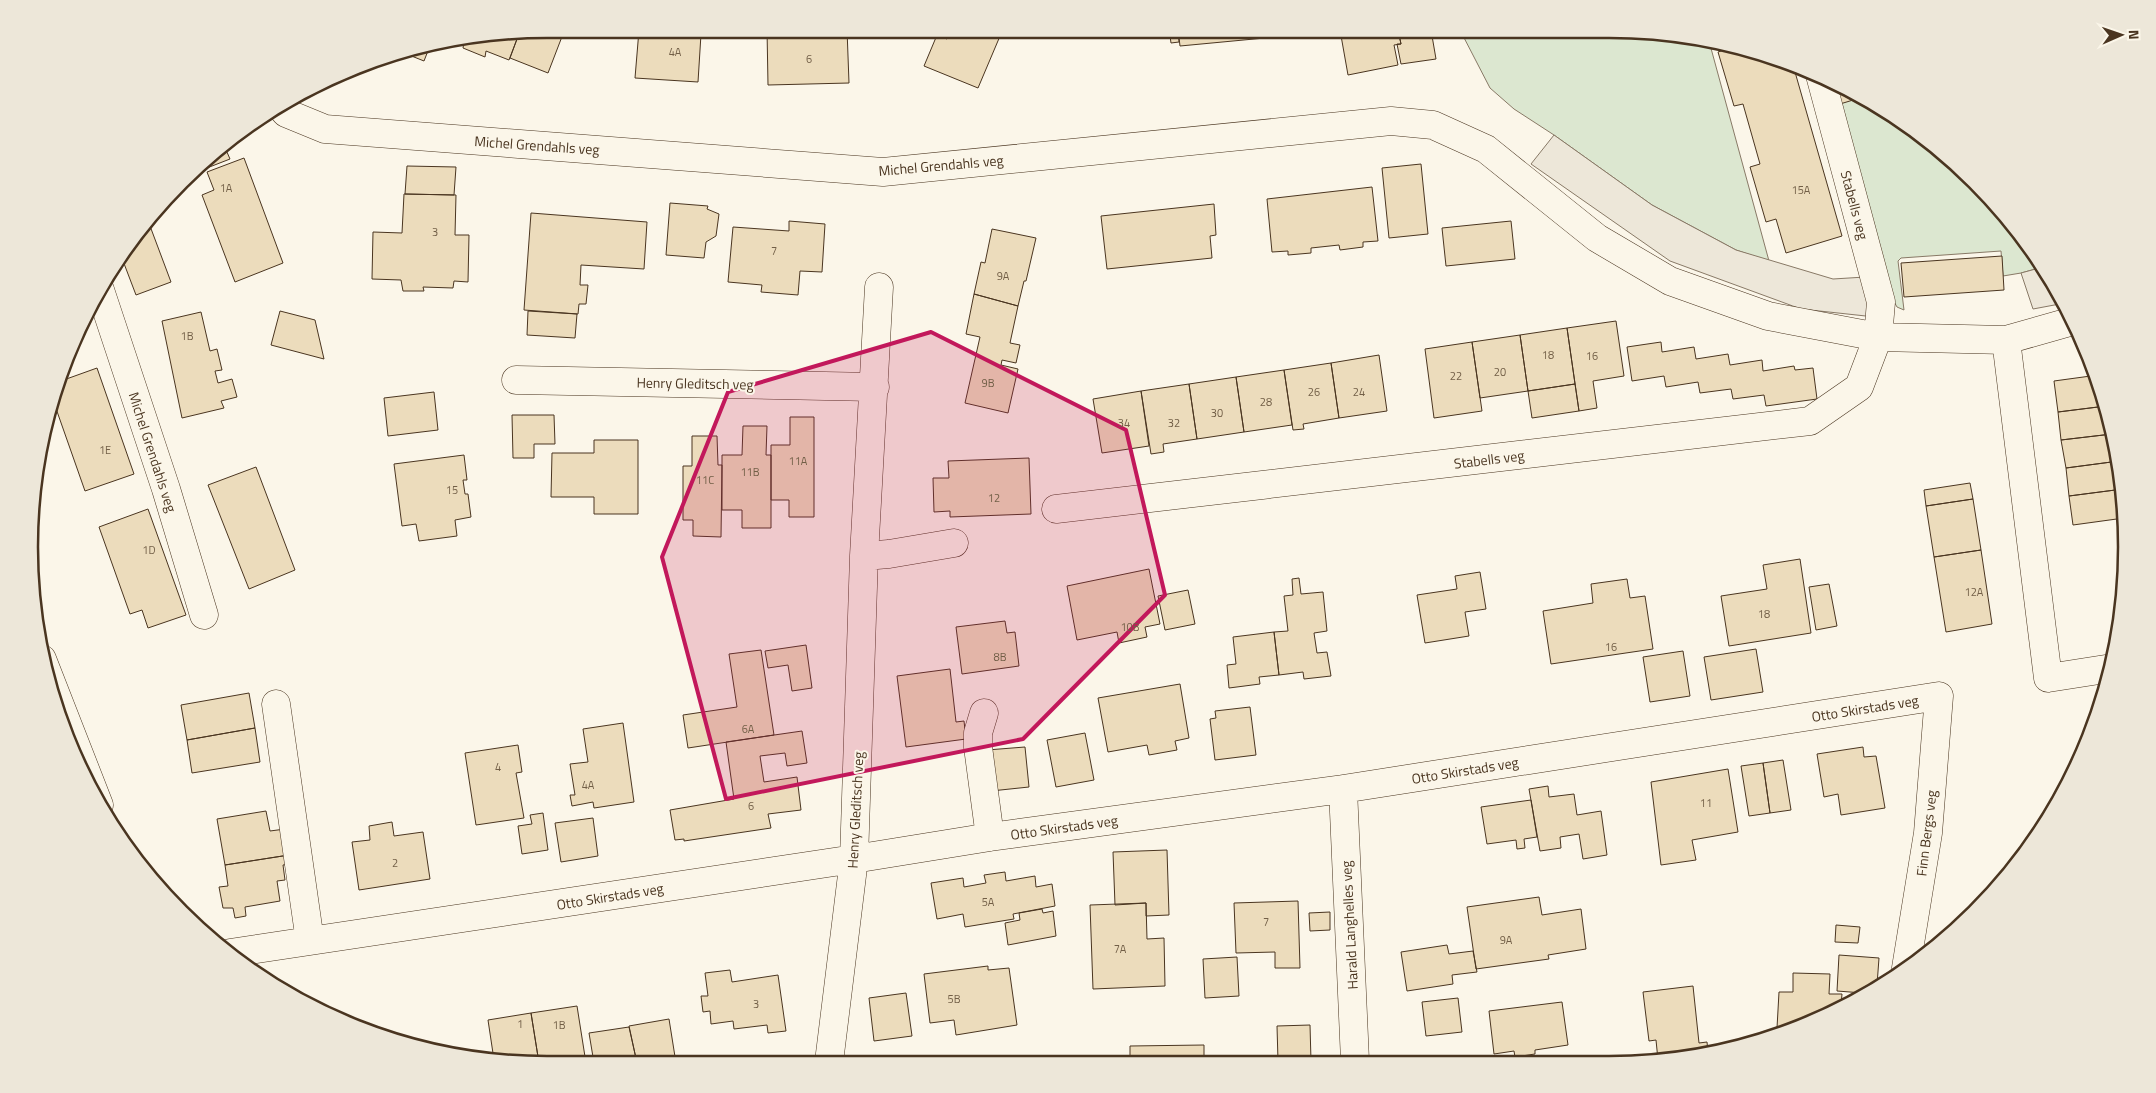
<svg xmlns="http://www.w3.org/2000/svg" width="2156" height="1093" viewBox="0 0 2156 1093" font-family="'Titillium Web',sans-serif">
<rect width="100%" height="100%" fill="#fbf6e9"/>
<path fill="#dce7d0" stroke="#887966" d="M1460 30H1643L1709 41 1769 261 1736 250 1652 205 1554 135 1514 109 1490 88Z
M1829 79 1838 82 1924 136 1999 205 2012 224 2024 249 2043 267 2021 273 2003 276 2001 251 1901 258 1898 261 1904 310 1897 307 1892 298Z"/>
<path fill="#ede7d9" stroke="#887966" d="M1554 135 1652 205 1736 250 1833 279 1865 277 1875 317 1801 309 1670 261 1531 164Z
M2043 267 2058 287 2065 303 2033 309 2021 273Z"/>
<path fill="#ecdcbc" stroke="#4a3520" d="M551 29 563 34 548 73 510 58 520 31Z
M667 29H685V33L701 34 698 82 635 78 639 30 667 32Z
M767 29H847L849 83 768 85Z
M951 29H1003L978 88 924 66 937 35 947 39Z
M1169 29H1178L1179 42 1171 43Z
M1178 29H1285L1286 36 1180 46Z
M1340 30H1398L1401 44 1394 45 1398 65 1348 75Z
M1398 30H1431L1436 59 1401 64 1397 44H1401Z
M520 31 509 60 486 51 485 57 463 48 464 42 453 38Z
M431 43 424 61 399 51Z
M1726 43 1743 46 1793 65 1842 236 1786 253 1776 219 1766 222 1750 167 1760 164 1743 104 1734 106 1718 52 1727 49Z
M1832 80 1838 82 1863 97 1840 104Z
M223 143 230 159 194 173 193 171Z
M244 158 283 263 235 282 202 195 214 190 207 172Z
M1421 164 1428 234 1389 238 1382 168Z
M407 166 456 167 454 195 405 194Z
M1372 187 1378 241 1363 242V247L1340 250 1339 245 1311 248V253L1288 255V251L1272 252 1267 199Z
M404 194 456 195 455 235H469L468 282 454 281 453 288 423 287 424 291H403L401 280 372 279 373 232 402 233Z
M670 203 708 206 707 209 719 214 716 236 706 242 704 258 666 255Z
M1214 204 1216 235 1210 236 1212 258 1107 269 1101 216Z
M531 213 647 222 644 269 581 265 580 285H588L586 304H579L578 314 524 310Z
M147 218 171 282 136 295 120 253Z
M789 221 825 224 822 272 800 271 798 295 761 292 762 285 728 282 733 227 789 231Z
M1511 221 1515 259 1446 266 1442 228Z
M992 229 1036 238 1026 281H1024L1018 306 974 294 981 262 985 263Z
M2002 256 2004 290 1904 297 1901 263Z
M974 294 1018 306 1010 343 1020 345 1016 363 1002 360 1001 365 1018 369 1008 413 965 403 980 337 966 334Z
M280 311 315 320 324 359 271 345Z
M528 311 577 314 575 338 527 335Z
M201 312 210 351 217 349 222 370 215 371 218 383 232 379 237 397 221 401 224 408 182 418 162 321Z
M1616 321 1624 376 1593 381 1597 408 1579 411 1567 328Z
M1567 328 1575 384 1528 391 1520 335Z
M1520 335 1528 391 1480 398 1472 342Z
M1472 342 1482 411 1434 418 1425 349Z
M1661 342 1662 352 1694 347 1696 359 1728 354 1730 365 1762 360 1763 371 1794 366 1795 370 1813 368 1817 399 1766 406 1764 395 1733 399 1731 389 1700 393 1698 382 1666 387 1664 376 1632 381 1627 347Z
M1379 355 1387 411 1339 418 1331 363Z
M1331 363 1339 418 1303 424 1304 429 1293 430 1284 370Z
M97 368 134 474 85 491 53 400 58 382Z
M1284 370 1292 425 1244 432 1236 377Z
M2098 375 2106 406 2058 412 2054 381Z
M1236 377 1244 432 1197 439 1189 384Z
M1189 384 1197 439 1163 444 1164 452 1151 454 1141 391Z
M1575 384 1579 411 1532 418 1528 391Z
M1141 391 1149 446 1102 453 1093 399Z
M434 392 438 430 388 436 384 398Z
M2106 406 2112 434 2061 440 2058 412Z
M512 415H554L555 444H534V458H513Z
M790 417H814V517H789V500H771V445H790Z
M743 426H767L766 455H771V528H742V510H722V455H742Z
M2112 434 2119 461 2066 468 2061 440Z
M692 436H717L718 465H722L721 537 693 536V520H683V466H692Z
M594 440H638V514H594V497H551L552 453H594Z
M464 455 467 480H463L465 494H468L471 517 455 520 457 536 419 541 416 524 402 526 394 464Z
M1029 458 1031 514 950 517V511L934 512 933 478H949L948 461Z
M2119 461 2123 489 2069 496 2066 468Z
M256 467 295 570 249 589 208 485Z
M1970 483 1973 499 1926 506 1924 490Z
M2123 489 2124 518 2073 525 2069 496Z
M1973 499 1981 550 1934 557 1926 506Z
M148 509 186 615 148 628 142 610 130 614 99 527Z
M1981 550 1992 624 1946 632 1934 557Z
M1800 559 1811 633 1729 646 1721 596 1767 589 1763 565Z
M1149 569 1160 624 1145 627 1147 637 1119 643 1117 632 1077 640 1067 586Z
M1480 572 1486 609 1465 612 1469 636 1425 643 1417 595 1457 589 1455 576Z
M1299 578 1301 594 1323 592 1327 631 1314 633 1317 653 1327 652 1331 676 1304 679 1303 672 1279 675 1274 632 1288 631 1284 596 1293 595 1292 579Z
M1627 579 1630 598 1645 596 1653 649 1551 664 1543 611 1593 603 1591 584Z
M1829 584 1837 626 1816 630 1809 587Z
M1188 590 1195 624 1165 630 1158 596Z
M1005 621 1007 633 1015 632 1019 666 962 674 956 627Z
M1274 632 1279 675 1259 677 1260 684 1229 688 1227 665 1236 664 1233 637Z
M806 645 812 688 792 691 788 665 768 668 765 651Z
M1756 649 1763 692 1711 700 1704 657Z
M761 650 774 735 688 748 683 715 737 707 729 654Z
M1683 651 1690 696 1650 702 1643 657Z
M950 669 956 722 964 721 966 739 906 747 897 676Z
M1180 684 1189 738 1175 741 1177 750 1149 755 1147 745 1108 752 1098 698Z
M249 693 255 728 187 740 181 705Z
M1250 707 1256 755 1215 760 1210 719 1216 718 1215 711Z
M623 723 634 802 594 808 593 802 572 806 570 795H575L570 764 588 762 583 729Z
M255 728 260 762 192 773 187 740Z
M802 731 807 763 787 766 785 753 760 756 764 782 797 777 801 810 768 814 771 828 684 841V839L675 840 670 810 734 799 726 742Z
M1085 733 1094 780 1056 787 1047 740Z
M518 745 522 772 516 773 524 818 476 825 465 753Z
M1025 747 1029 787 991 791 987 750Z
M1863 747 1864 757 1876 756 1885 808 1841 815 1838 794 1824 797 1817 754Z
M1783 760 1791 810 1770 813 1763 763Z
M1763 763 1770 813 1749 816 1741 766Z
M1728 769 1738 832 1692 840 1696 860 1661 865 1651 782Z
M1548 786 1549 797 1574 794 1577 815 1601 811 1607 855 1583 859 1579 834 1560 837 1561 848 1540 851 1529 789Z
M1531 800 1537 837 1524 839 1525 848 1517 849 1516 840 1487 844 1481 807Z
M266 811 270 831 285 829 289 855 225 865 217 819Z
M543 813 548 850 522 854 518 826 532 824 530 815Z
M593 818 598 856 561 862 555 823Z
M392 822 394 836 423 832 430 879 359 890 352 842 370 840 369 826Z
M1167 850 1169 915 1146 916V903L1115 905 1113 852Z
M289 855 290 864 283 865 285 880 277 881 280 901 245 907 246 916 235 918 233 908H223L219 887 228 886 225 865Z
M1005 872 1006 881 1035 876 1036 887 1052 884 1055 906 1013 914 1014 919 965 927 963 914 937 919 931 883 963 878 964 887 986 883 984 875Z
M1539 897 1542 915 1581 909 1586 949 1548 955 1549 959 1476 969 1467 907Z
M1298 901 1300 968H1275V952L1236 953 1234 903Z
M1146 903 1147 939 1164 938 1165 986 1093 989 1090 905Z
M1042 909 1043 913 1053 911 1056 936 1008 945 1005 923 1020 920 1019 913Z
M1330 912V930L1310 931 1309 913Z
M1836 925 1860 927 1858 943 1835 942Z
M1447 945 1449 954 1473 951 1477 972 1452 975 1453 984 1407 991 1401 952Z
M1839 955 1879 958 1877 985 1863 993 1837 991Z
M1237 957 1239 996 1205 998 1203 959Z
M988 966V970L1009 968 1017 1025 956 1035 954 1020 930 1023 924 974Z
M730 970 732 982 778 975 786 1031 768 1033 767 1025 734 1029 733 1021 711 1024 710 1011 703 1012 701 996H708L705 973Z
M1793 973 1830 974 1829 994H1842L1841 1005 1808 1025 1792 1029 1777 1028 1779 992H1793Z
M1693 986 1699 1043 1707 1042 1708 1052 1677 1060H1658L1656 1040 1649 1041 1643 992Z
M906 993 912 1036 874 1041 869 998Z
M1458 998 1462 1032 1426 1036 1422 1002Z
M1562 1002 1568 1045 1535 1050V1054L1515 1057 1514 1051 1494 1054 1489 1011Z
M577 1006 586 1063H539L531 1013Z
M531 1013 539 1063H513L494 1060 488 1020Z
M669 1019 676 1063H637L629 1026Z
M1310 1025 1311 1061H1278L1277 1026Z
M629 1027 637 1063H594L589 1033Z
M1204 1045V1061H1130V1046Z"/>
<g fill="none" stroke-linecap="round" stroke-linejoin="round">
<defs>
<path id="minor" d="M278 104 286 113 325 129 883 172 1391 121 1433 125 1486 149 1597 238 1670 281 1768 316 1878 337 2006 340 2073 321
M100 290 166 489 204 615
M2006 340 2048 678 2112 668
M516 380 875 387
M1056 509 1810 421 1859 387 1878 337 1881 302 1820 75
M864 556 889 554 954 543
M276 704 310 941
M984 713 978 733V747L990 837
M1343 789 1355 1061
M230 953 854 859 990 837 1343 789 1939 696 1928 833 1906 968
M829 1062 854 859 864 556 879 287"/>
<path id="major" d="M42 659 99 805"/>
</defs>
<use href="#minor" stroke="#4a3520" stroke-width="29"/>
<use href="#major" stroke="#4a3520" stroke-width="29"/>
<use href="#minor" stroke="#fbf6e9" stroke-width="28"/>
<use href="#major" stroke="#fbf6e9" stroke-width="28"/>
</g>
<path fill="#c2185b" fill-opacity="0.2" stroke="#c2185b" stroke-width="4" stroke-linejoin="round" d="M931 332 1126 430 1165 595 1023 739 726 799 662 557 728 392Z"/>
<g text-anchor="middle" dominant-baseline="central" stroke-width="4" stroke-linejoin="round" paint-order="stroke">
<g font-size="11" fill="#725f47">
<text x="675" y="52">4A</text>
<text x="809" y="59">6</text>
<text x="226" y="188">1A</text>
<text x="1801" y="190">15A</text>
<text x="435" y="232">3</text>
<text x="774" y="251">7</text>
<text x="1003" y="276">9A</text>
<text x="187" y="336">1B</text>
<text x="1548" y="355">18</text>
<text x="1592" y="356">16</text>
<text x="1500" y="372">20</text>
<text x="1456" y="376">22</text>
<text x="988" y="383">9B</text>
<text x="1314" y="392">26</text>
<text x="1359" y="392">24</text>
<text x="1266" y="402">28</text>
<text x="1217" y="413">30</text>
<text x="1124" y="423">34</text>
<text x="1174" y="423">32</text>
<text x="105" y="450">1E</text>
<text x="798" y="461">11A</text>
<text x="750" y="472">11B</text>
<text x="705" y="480">11C</text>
<text x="452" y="490">15</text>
<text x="994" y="498">12</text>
<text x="149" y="550">1D</text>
<text x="1974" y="592">12A</text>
<text x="1764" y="614">18</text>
<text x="1130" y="627">10B</text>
<text x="1611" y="647">16</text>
<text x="1000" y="657">8B</text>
<text x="748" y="729">6A</text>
<text x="498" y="767">4</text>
<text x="588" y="785">4A</text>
<text x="1706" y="803">11</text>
<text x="751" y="806">6</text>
<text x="395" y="863">2</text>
<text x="988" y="902">5A</text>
<text x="1266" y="922">7</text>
<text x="1506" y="940">9A</text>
<text x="1120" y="949">7A</text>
<text x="954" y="999">5B</text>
<text x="756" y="1004">3</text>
<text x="520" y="1024">1</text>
<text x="559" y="1025">1B</text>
</g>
<g font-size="14" fill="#4a3520" stroke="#fbf6e9">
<text transform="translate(537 145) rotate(4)">Michel Grendahls veg</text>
<text transform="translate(941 165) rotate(-5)">Michel Grendahls veg</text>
<text transform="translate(1855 205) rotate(75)">Stabells veg</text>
<text transform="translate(695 383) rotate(1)">Henry Gleditsch veg</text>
<text transform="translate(153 452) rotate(72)">Michel Grendahls veg</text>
<text transform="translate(1489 459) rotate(-7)">Stabells veg</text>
<text transform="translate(1865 708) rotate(-9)">Otto Skirstads veg</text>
<text transform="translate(1465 770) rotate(-9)">Otto Skirstads veg</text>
<text transform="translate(855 810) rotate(-87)">Henry Gleditsch veg</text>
<text transform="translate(1064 827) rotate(-8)">Otto Skirstads veg</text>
<text transform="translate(1926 833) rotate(-83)">Finn Bergs veg</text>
<text transform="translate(610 896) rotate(-9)">Otto Skirstads veg</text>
<text transform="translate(1349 925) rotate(-93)">Harald Langhelles veg</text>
</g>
</g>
<path d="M0 0H2156V1093H0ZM547 38H1609A509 509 0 0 1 2118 547V547A509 509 0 0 1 1609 1056H547A509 509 0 0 1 38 547V547A509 509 0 0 1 547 38Z" fill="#ede7d9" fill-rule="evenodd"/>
<path fill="none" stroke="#4a3520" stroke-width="2.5" d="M547 38H1609A509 509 0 0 1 2118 547V547A509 509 0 0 1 1609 1056H547A509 509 0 0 1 38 547V547A509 509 0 0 1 547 38Z"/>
<g transform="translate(2121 35) rotate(88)" stroke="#fbf6e9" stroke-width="4" paint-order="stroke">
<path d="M0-4L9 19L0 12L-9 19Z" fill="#4a3520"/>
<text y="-8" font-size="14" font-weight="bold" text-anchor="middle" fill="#4a3520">N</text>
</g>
</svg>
